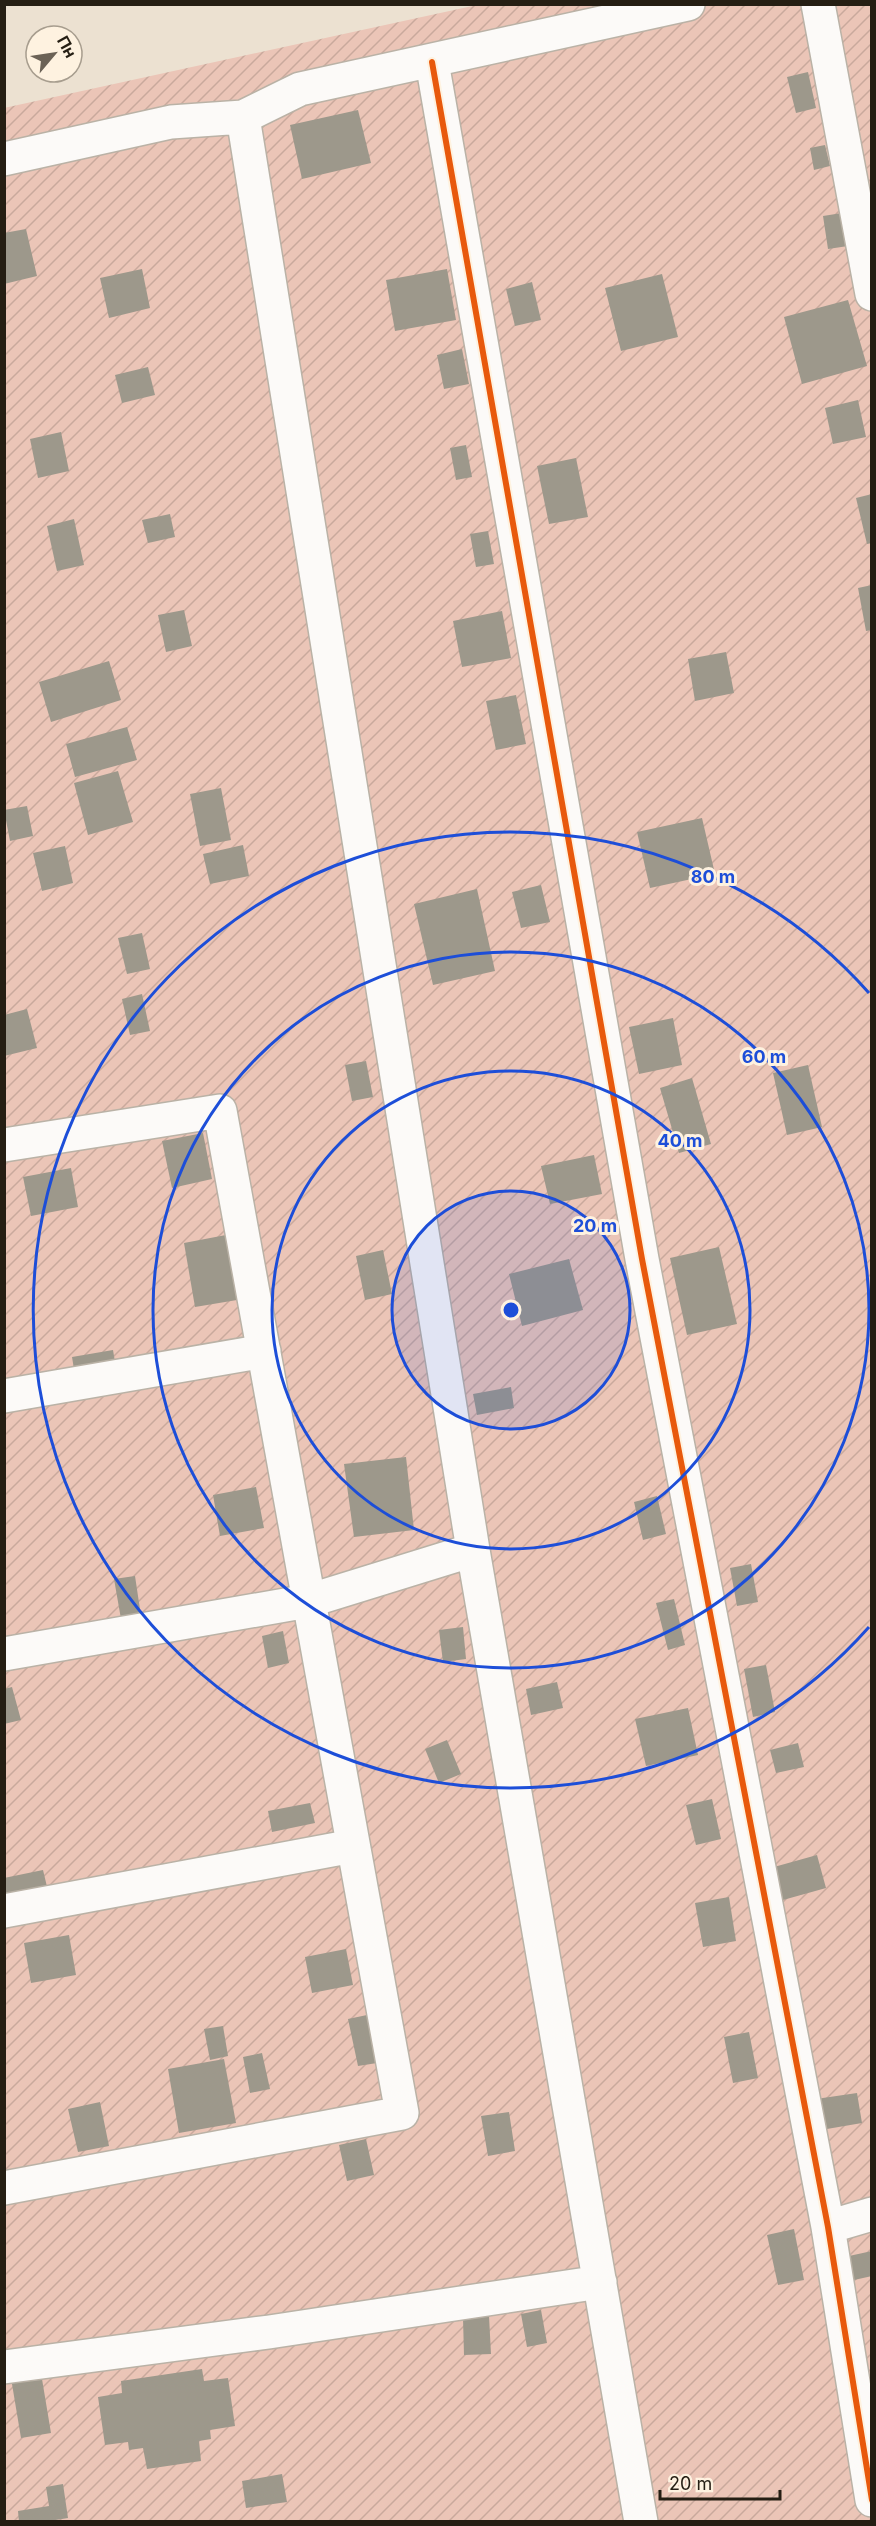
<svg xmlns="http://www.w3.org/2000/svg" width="876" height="2526" viewBox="0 0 876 2526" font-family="Inter,sans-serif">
<defs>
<pattern id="garden-furrows" width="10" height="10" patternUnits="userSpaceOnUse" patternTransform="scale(1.5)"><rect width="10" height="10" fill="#ebc5b7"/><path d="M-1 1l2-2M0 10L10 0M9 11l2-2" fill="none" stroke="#c9a99c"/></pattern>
</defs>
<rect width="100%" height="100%" fill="#ece1d1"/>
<path fill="url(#garden-furrows)" d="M477 5H871V2521H5L4 108Z"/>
<path fill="#9d988b" d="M808 72 816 108 796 113 787 77Z
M358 110 371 163 302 179 290 125Z
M825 145 830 166 814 170 810 148Z
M842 213 848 246 828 249 823 216Z
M26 229 37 276 4 284V233Z
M142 269 150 308 109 318 100 278Z
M447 269 456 320 395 331 386 280Z
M662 274 678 337 621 351 605 288Z
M532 282 541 320 515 326 506 289Z
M848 300 867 366 802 384 784 317Z
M462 349 469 384 444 389 437 355Z
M148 367 155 395 122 403 115 375Z
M858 400 866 437 833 444 825 408Z
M61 432 69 471 38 478 30 439Z
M466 445 472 477 456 480 450 448Z
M576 458 588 517 549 524 537 466Z
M872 494V543L867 544 856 498Z
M170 514 175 537 148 543 142 520Z
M74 519 84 565 57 571 47 526Z
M488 531 494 564 476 567 470 534Z
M872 585V630L866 631 858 588Z
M184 610 192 646 166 652 158 615Z
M502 611 511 658 462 667 453 621Z
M726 652 734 693 695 701 688 659Z
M109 661 121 700 51 722 39 682Z
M516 695 526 744 496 750 486 701Z
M127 727 137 760 75 777 66 744Z
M118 771 133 822 88 835 74 783Z
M221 788 231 840 200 846 190 794Z
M27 806 33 836 10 841 4 810Z
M702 818 715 874 650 888 637 832Z
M243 845 249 876 210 884 203 854Z
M65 846 73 883 42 891 33 853Z
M541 885 550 922 521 928 512 892Z
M477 889 495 971 433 985 414 904Z
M142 933 150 969 127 974 118 938Z
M142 994 150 1031 130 1035 122 999Z
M27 1009 37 1048 4 1056V1015Z
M673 1018 682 1065 639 1074 629 1027Z
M366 1061 373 1097 352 1101 345 1065Z
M808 1065 822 1127 787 1135 773 1073Z
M692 1078 711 1144 679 1153 660 1088Z
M203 1133 212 1179 172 1188 162 1141Z
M594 1155 602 1194 550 1204 541 1166Z
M71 1168 78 1207 31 1216 23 1177Z
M226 1235 237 1300 195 1307 184 1243Z
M719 1247 737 1324 687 1335 670 1258Z
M383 1250 392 1294 365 1300 356 1256Z
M569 1259 583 1310 522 1326 509 1274Z
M113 1350 116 1368 75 1375 72 1357Z
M511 1387 514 1408 477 1415 473 1394Z
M406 1457 414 1530 354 1537 344 1464Z
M256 1487 264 1528 220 1536 213 1495Z
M657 1496 666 1534 643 1540 634 1502Z
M751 1564 758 1602 737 1606 730 1568Z
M135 1576 141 1616 121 1619 114 1579Z
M674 1599 685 1645 668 1650 656 1603Z
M463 1627 466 1659 443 1662 439 1630Z
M283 1631 289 1663 268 1668 262 1636Z
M766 1665 775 1712 753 1717 744 1669Z
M557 1682 563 1708 531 1715 526 1689Z
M12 1687 21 1720 4 1724V1689Z
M688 1708 698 1755 646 1766 635 1719Z
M447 1740 461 1774 439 1783 425 1749Z
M798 1743 804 1767 776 1773 770 1750Z
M712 1799 721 1839 696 1845 686 1805Z
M310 1803 315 1823 272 1832 268 1811Z
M817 1855 826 1888 783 1900 774 1867Z
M43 1870 49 1895 4 1905V1878Z
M729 1897 736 1941 703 1947 695 1903Z
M69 1935 76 1975 31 1983 24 1943Z
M346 1949 353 1985 312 1993 305 1957Z
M367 2015 377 2063 358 2066 348 2019Z
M223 2026 228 2056 210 2060 204 2029Z
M749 2032 758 2078 733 2083 724 2037Z
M262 2053 270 2089 250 2093 243 2057Z
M224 2059 236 2123 179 2133 168 2069Z
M857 2093 862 2123 821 2130 816 2099Z
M100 2102 109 2146 78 2152 68 2109Z
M509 2112 515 2151 488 2156 481 2116Z
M366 2139 374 2175 347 2181 339 2145Z
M794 2229 804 2280 778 2285 767 2235Z
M872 2251V2276L854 2280 849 2256Z
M541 2310 547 2343 527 2347 521 2314Z
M489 2316 491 2354 464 2355 463 2318Z
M202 2369 204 2381 228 2378 235 2426 210 2430 211 2439 199 2441 201 2461 147 2469 143 2448 129 2450 128 2442 105 2445 98 2397 122 2393 121 2381Z
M41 2373 51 2433 21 2438 11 2378Z
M282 2474 287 2502 246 2508 242 2481Z
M63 2484 68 2518 43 2522H19L18 2511 49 2506 46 2487Z"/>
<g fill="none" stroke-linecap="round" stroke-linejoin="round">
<defs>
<path id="street" d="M818 4 872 294
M432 62 642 1259 828 2227 872 2500
M243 117 473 1550 641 2522
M4 159 171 122 243 117 300 89 688 4
M4 1145 220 1111 402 2113 4 2188
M4 1396 264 1351
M4 1654 308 1601 473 1550
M4 1911 353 1846
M828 2227 872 2214
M4 2367 269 2332 600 2282"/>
</defs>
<use href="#street" stroke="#bab2a6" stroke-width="36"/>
<use href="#street" stroke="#fcfaf8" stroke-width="33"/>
<defs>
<path id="cycleway" d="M432 62 642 1259 828 2227 872 2500"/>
</defs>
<use href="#cycleway" stroke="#fef2e0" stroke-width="10"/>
<use href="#cycleway" stroke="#e8590c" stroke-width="6"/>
</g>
<circle cx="511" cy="1310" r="119" fill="#1d4ed8" fill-opacity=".12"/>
<g fill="none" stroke="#1d4ed8" stroke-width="3">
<circle cx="511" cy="1310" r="119"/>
<circle cx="511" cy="1310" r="239"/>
<circle cx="511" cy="1310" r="358"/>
<path d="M869 1627A478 478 0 1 1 869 993"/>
</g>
<circle cx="511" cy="1310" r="9" fill="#1d4ed8" stroke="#fef2e0" stroke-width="3"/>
<g font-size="18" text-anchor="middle" font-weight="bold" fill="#1d4ed8" stroke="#fef2e0" stroke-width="6" stroke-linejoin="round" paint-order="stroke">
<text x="713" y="883">80 m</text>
<text x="764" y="1063">60 m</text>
<text x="680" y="1147">40 m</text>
<text x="595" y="1232">20 m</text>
</g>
<rect width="876" height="2526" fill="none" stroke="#251e13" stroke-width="12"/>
<g transform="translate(54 54) rotate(61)"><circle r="28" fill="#fef2e0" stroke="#a79d8e" stroke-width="1.5"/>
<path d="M0-4.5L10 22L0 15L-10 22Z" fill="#6b6256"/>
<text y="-9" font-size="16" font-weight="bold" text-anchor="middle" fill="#251e13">Пн</text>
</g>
<path d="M660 2490v9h120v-9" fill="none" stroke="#251e13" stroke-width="3"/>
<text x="669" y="2490" font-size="18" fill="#251e13" stroke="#fef2e0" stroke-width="4.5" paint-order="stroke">20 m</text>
</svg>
